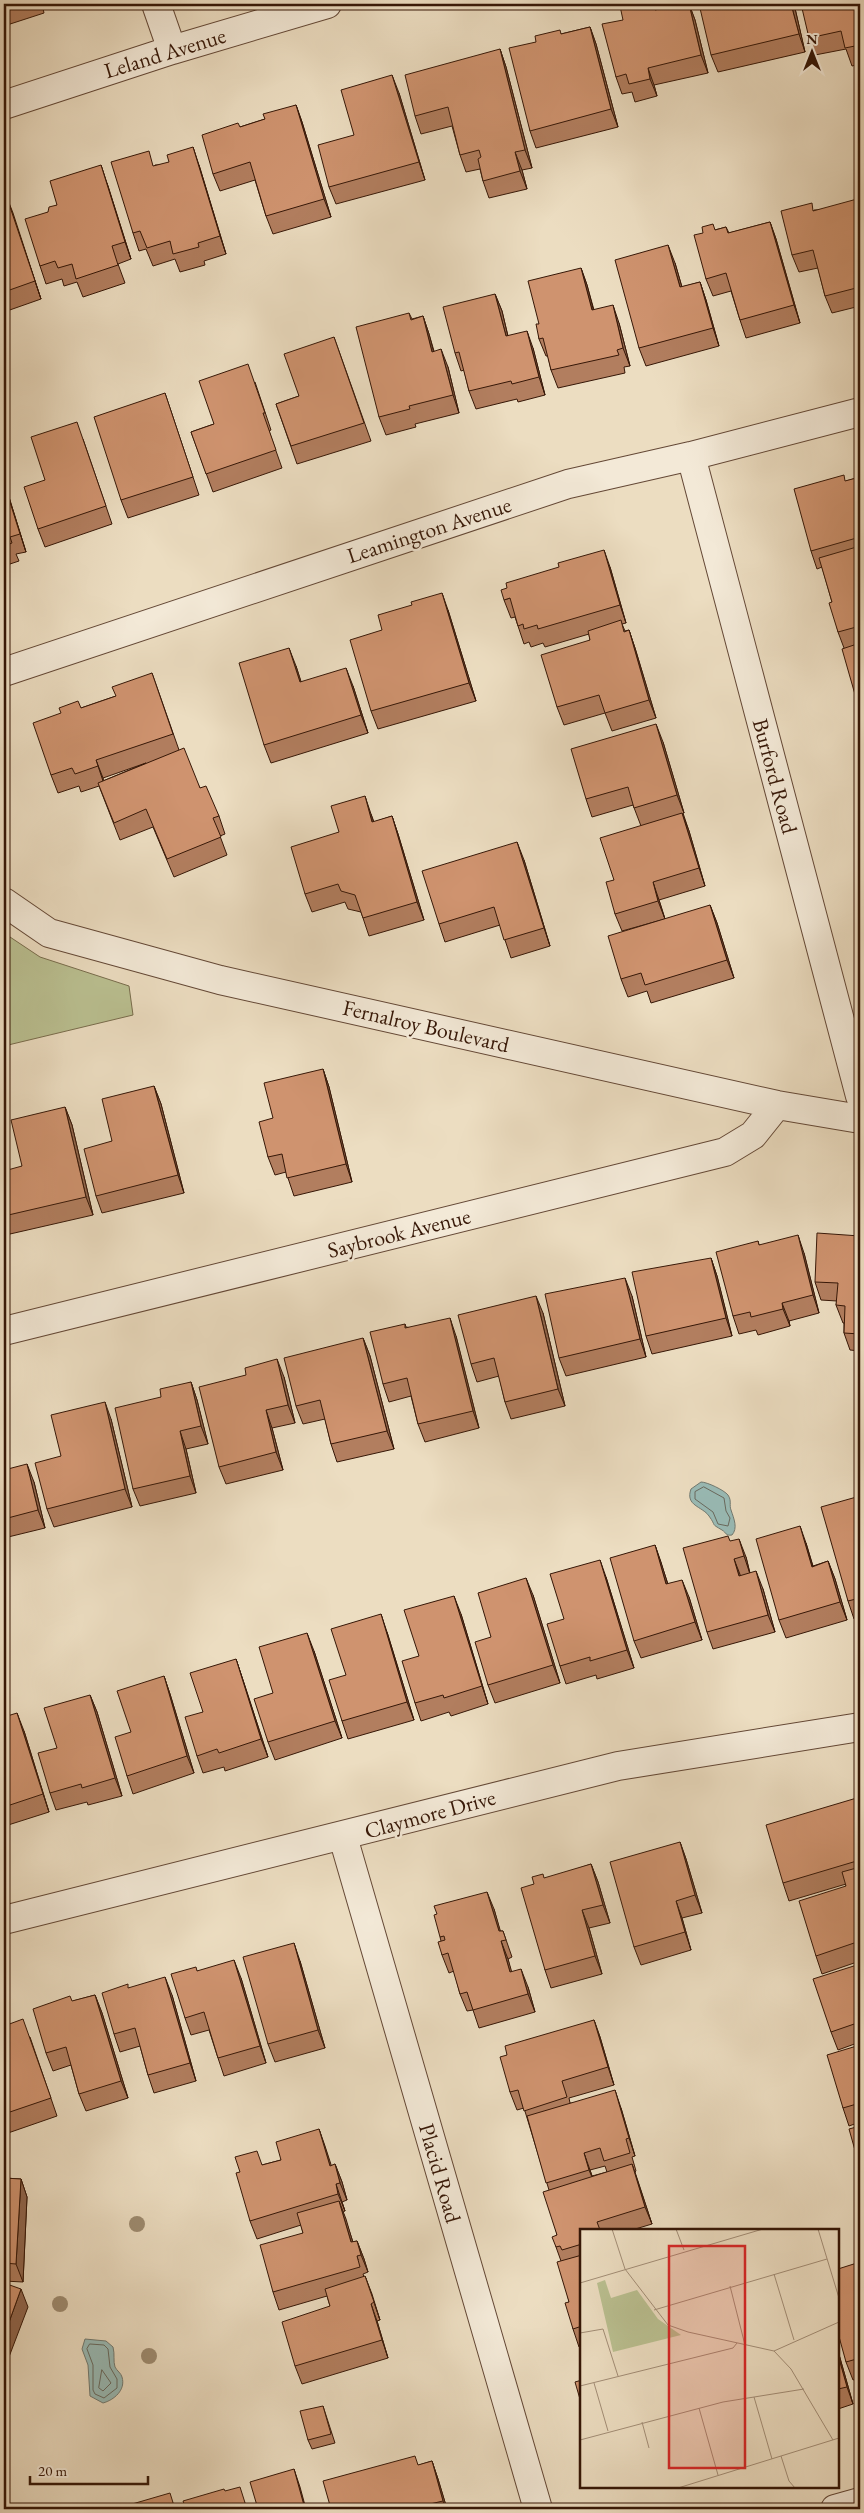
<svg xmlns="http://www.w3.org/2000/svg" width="864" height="2513" viewBox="0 0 864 2513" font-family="'EB Garamond',serif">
<rect width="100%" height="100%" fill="#ecddc1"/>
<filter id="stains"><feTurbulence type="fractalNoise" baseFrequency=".004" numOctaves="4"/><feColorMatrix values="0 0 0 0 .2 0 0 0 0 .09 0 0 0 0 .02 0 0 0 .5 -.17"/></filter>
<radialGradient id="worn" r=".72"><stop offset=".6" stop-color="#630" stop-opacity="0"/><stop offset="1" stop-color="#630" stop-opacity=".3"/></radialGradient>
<path fill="#bac091" stroke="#786c4c" d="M4 933 40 957 129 986 133 1015 4 1046Z"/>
<path fill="#99bbb6" stroke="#717970" d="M701 1482C707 1482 724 1490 728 1495 732 1501 729 1505 731 1510 734 1519 738 1528 732 1535 725 1536 727 1533 722 1530 710 1523 717 1527 709 1516 702 1506 685 1506 691 1489Z
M85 2339 106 2341 113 2347C115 2354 113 2361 115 2367 117 2371 121 2373 122 2377 126 2390 114 2400 103 2403L90 2396 88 2365 82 2349Z"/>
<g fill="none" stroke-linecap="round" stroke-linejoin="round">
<path stroke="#68695e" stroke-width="1" d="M704 1487 724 1498 726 1511 730 1518 728 1526 718 1524 713 1512 695 1499V1492Z
M90 2344 104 2345 108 2349 110 2367 117 2379V2388L104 2398 95 2394 93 2390V2365L87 2349Z
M102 2370 111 2383 103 2391 99 2388Z"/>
<defs>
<path id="minor" d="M156 4 172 50
M4 105 172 50 327 4
M691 456 860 1096
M4 672 568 484 691 456 860 412
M4 902 49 933 220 980 777 1105 860 1119
M4 1331 725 1152 753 1135 777 1105
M343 1837 538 2509
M4 1920 618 1766 860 1727"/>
<path id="tertiary" d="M835 2509 860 2502"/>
</defs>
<use href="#minor" stroke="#644836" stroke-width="30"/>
<use href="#tertiary" stroke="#644836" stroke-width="30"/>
<use href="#minor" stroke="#f3e9d7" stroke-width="28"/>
<use href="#tertiary" stroke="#f3e9d7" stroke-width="28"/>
</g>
<g fill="#9e8c71">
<circle cx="137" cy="2224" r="8"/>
<circle cx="60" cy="2304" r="8"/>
<circle cx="149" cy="2356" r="8"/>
</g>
<path fill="#b27e5f" stroke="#361707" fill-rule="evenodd" d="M4 4H42L44 13 4 26Z
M654 4 656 9 689 4 695 20 708 73 654 85 657 96 635 102 632 92 622 94 616 77 623 20Z
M794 4 805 52 718 72 711 55Z
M860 4V64L852 66 846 49 815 55 809 38Z
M590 27 596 44 618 127 536 148 530 131 536 42 561 34Z
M500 49 506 67 532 168 522 170 527 189 489 198 483 181 480 169 466 172 460 155 452 126 421 134 415 116Z
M399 93 425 180 336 204 329 187 354 135Z
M296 105 302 122 331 217 273 234 266 216 255 180 220 191 213 174 240 127 265 119Z
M155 165H199L226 254 204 261 205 265 180 272 175 259 153 266 146 249 139 251 133 233Z
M107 183 131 259 118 264 125 283 83 297 77 282 64 286 62 279 46 284 40 266 48 212 57 205Z
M6 195 41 299 4 312V196Z
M860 209V306L832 313 825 296 818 268 799 272 792 255 814 210Z
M770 222 776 239 800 323 746 338 740 320 731 291 713 296 706 279 715 230 726 227 729 233Z
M675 263 682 287 700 282 706 300 719 346 646 366 639 348Z
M581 268 587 285 594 310 619 323 630 366 624 367 625 373 558 388 551 370 548 356H546L539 339V324Z
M495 294 502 311 508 336 533 348 545 395 518 402 517 399 476 409 469 391 464 370 461 371 455 353Z
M409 313 412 319 423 316 429 334 434 351 448 367 459 413 415 424 416 427 386 435 379 417Z
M334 337 371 441 297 464 276 404 299 396Z
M255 382 271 430 269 431 282 468 213 492 191 432 214 424Z
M165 393 199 495 128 518 121 500Z
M83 439 112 524 45 547 38 529 45 480Z
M860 477V712L844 648 838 632 832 602 822 567 817 569 811 551 846 481Z
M4 481 26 552 16 554 19 561 4 566Z
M610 567 626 623 622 624 625 631 629 630 635 648 656 718 612 731 605 713 564 725 557 707 590 640 589 634 545 647 543 643 531 647 529 642 524 644 515 617 511 618 504 600Z
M448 610 476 701 378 729 371 711Z
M296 666 301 682 353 686 368 733 271 763 264 745Z
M152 673 179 750 200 788 219 816 225 834 220 836 227 855 174 877 153 827 120 840 99 786 81 792 79 786 58 793 51 775 81 708 116 696ZM146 763 103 781V778Z
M663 742 684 813H683L689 831 705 886 659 900 665 919 622 931 615 914 614 880 641 826 633 805 592 817 586 799Z
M371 814 374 822 392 816 398 834 424 920 369 936 361 912 348 909 345 902 312 912 305 894 339 832Z
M524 860 550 946 511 958 500 925 445 942 439 924Z
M710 905 717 923 734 978 651 1003 647 991 628 997 621 979Z
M323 1069 329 1087 352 1182 294 1196 286 1172 275 1175 268 1157 273 1118Z
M154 1086 161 1104 184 1193 102 1213 96 1196 112 1141Z
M65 1107 72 1125 93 1215 10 1234 4 1216 22 1166Z
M860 1236V1351L850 1350 844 1333V1323H843L836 1305 837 1301 821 1300 815 1282Z
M758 1241 759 1245 804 1253 819 1313 789 1321 790 1326 758 1335 756 1330 739 1334 733 1316Z
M711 1258 717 1276 732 1336 652 1354 646 1336Z
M632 1296 646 1357 566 1376 559 1358Z
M543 1313 565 1406 511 1419 505 1402 499 1376 477 1382 471 1364Z
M405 1324 406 1327 456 1336 479 1428 425 1442 418 1424 411 1396 389 1402 383 1384Z
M363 1338 370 1356 394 1449 337 1462 331 1444 325 1419 303 1424 296 1406Z
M284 1377 295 1423 272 1428 283 1470 226 1484 219 1467Z
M191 1382 197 1400 208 1444 186 1449 196 1493 140 1506 133 1489 161 1397Z
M111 1419 132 1507 54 1527 47 1509 61 1456Z
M4 1470 34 1482 45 1528 4 1538Z
M860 1496V1617L854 1619 848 1601Z
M730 1541 746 1557 750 1573 763 1589 775 1632 713 1649 707 1632Z
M806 1543 813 1566 828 1561 835 1579 847 1620 786 1638 779 1620Z
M655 1545 668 1584 689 1597 702 1640 641 1658 634 1641Z
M606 1577 634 1668 597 1679 596 1675 566 1684 560 1666 564 1619Z
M533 1595 560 1683 495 1703 488 1685 491 1637Z
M461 1614 488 1704 451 1716 449 1712 421 1721 415 1703 419 1656Z
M387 1632 414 1720 348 1739 342 1721 346 1675Z
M314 1651 342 1738 275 1760 268 1742 273 1693Z
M236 1659 242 1677 268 1757 225 1771 224 1767 203 1773 197 1756 203 1712Z
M164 1676 170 1694 194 1773 133 1794 127 1776 131 1732Z
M90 1695 97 1712 122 1796 88 1805 87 1802 56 1810 50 1793 57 1748Z
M4 1717 24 1731 49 1812 5 1826 4 1824Z
M860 1797V1961L822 1974 816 1956 846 1886V1884L789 1901 783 1883Z
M680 1842 686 1859 702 1913 682 1918 691 1950 641 1965 634 1947Z
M591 1864 598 1882 610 1923 589 1928 602 1974 551 1988 545 1970 534 1884Z
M494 1909 500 1931H503L512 1957 508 1959 511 1972 528 1987 535 2012 479 2028 473 2010 467 2011 460 1994 454 1971 449 1973 442 1955 441 1941 440 1937Z
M300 1961 325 2048 275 2062 268 2044Z
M860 1964V2042L838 2050 831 2032Z
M197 1971 241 1978 266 2063 224 2076 218 2058 209 2030 191 2035 185 2018Z
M129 1988 172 1995 196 2081 154 2093 148 2075 140 2046 120 2052 114 2034Z
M95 1995 102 2013 128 2098 86 2111 79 2094 71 2065 53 2071 46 2053 73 2001Z
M594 2020 600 2037 614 2085 569 2098 570 2103 621 2108 635 2156 632 2157 636 2171 635 2172 652 2224 632 2230H582V2346L579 2347 573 2329 569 2302 561 2261 556 2247 557 2235 549 2190 524 2108 517 2110 510 2092 507 2055ZM605 2166 607 2172 592 2176 590 2170Z
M4 2026 30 2037 57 2116 8 2133 4 2120Z
M860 2045V2122L849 2126 843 2108Z
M319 2129 331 2166 335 2164 342 2182 347 2200 342 2202 345 2211 343 2212 353 2242 357 2241 364 2259 368 2272 363 2274 364 2277 365 2276 380 2320 377 2321 388 2358 302 2384 295 2366 330 2306 327 2296 279 2310 273 2292 303 2233 301 2225 257 2239 250 2221 262 2165 281 2160Z
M4 2178 21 2179 27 2197 23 2282 4 2281Z
M860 2262V2378L853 2380 846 2362Z
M838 2351 853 2404 838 2409Z
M323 2406 335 2443 312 2449 308 2440Z
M432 2461 438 2479 447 2509H331L419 2465Z"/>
<path fill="#91674e" stroke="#361707" d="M689 4 695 20 708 73 701 55Z
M791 4H794L805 52 799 34Z
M590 27 596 44 618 127 611 109Z
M500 49 506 67 532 168 525 150Z
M648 68 654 85 657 96 650 79Z
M392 75 399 93 425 180 419 162Z
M296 105 302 122 331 217 324 199Z
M193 147 199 165 226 254 220 236Z
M515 152 522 170 527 189 520 171Z
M101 165 107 183 131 259 125 242Z
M6 195 13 213 41 299 35 281Z
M770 222 776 239 800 323 794 305Z
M668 245 675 263 687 305 680 287Z
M581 268 587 285 598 328 592 310Z
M700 282 706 300 719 346 713 328Z
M495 294 502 311 512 354 506 336Z
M613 305 619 323 630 366 623 348Z
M423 316 429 334 438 369 432 352Z
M527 331 533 348 545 395 539 377Z
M441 349 448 367 459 413 453 395Z
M4 481 26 552 4 483Z
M604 550 610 567 626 623 620 605Z
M442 593 448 610 476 701 469 683Z
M629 630 635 648 656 718 649 700Z
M289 648 296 666 307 700 300 682Z
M346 668 353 686 368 733 361 715Z
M656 724 663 742 684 813 677 795Z
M96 760 103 778 104 784Z
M365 796 371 814 379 840 372 822Z
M682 813 689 831 705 886 699 868Z
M392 816 398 834 424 920 417 902Z
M517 842 524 860 550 946 544 928Z
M653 882 659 900 665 919 658 901Z
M710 905 717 923 734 978 727 960Z
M323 1069 329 1087 352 1182 346 1164Z
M154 1086 161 1104 184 1193 178 1175Z
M65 1107 72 1125 93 1215 86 1197Z
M798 1235 804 1253 819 1313 813 1295Z
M711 1258 717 1276 732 1336 726 1318Z
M625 1278 632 1296 646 1357 640 1339Z
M536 1296 543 1313 565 1406 558 1389Z
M782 1303 789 1321 790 1326 783 1309Z
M450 1318 456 1336 479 1428 473 1411Z
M363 1338 370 1356 394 1449 387 1431Z
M277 1359 284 1377 295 1423 288 1405Z
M191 1382 197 1400 208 1444 201 1426Z
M105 1402 111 1419 132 1507 125 1489Z
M266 1410 272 1428 283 1470 276 1452Z
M180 1431 186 1449 196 1493 190 1476Z
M27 1464 34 1482 45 1528 38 1510Z
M800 1526 806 1543 818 1584 812 1567Z
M739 1539 746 1557 750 1574 744 1556Z
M655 1545 661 1562 673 1602 666 1584Z
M734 1559 741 1577 739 1576Z
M600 1560 606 1577 634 1668 627 1650Z
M828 1561 835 1579 847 1620 840 1602Z
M756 1571 763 1589 775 1632 768 1615Z
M526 1578 533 1595 560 1683 553 1665Z
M682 1580 689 1597 702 1640 695 1622Z
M454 1596 461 1614 488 1704 482 1686Z
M381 1614 387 1632 414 1720 407 1702Z
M307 1633 314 1651 342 1738 335 1721Z
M236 1659 242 1677 268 1757 261 1739Z
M164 1676 170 1694 194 1773 187 1756Z
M90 1695 97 1712 122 1796 115 1778Z
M17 1713 24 1731 49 1812 43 1794Z
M680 1842 686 1859 702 1913 695 1895Z
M591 1864 598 1882 610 1923 603 1905Z
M487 1892 494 1909 503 1940 499 1931Z
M676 1901 682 1918 691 1950 685 1932Z
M582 1910 589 1928 602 1974 595 1956Z
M501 1941 508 1959 517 1990 510 1972Z
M294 1943 300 1961 325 2048 318 2030Z
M234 1960 241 1978 266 2063 260 2046Z
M521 1969 528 1987 535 2012 528 1994Z
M165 1977 172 1995 196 2081 190 2063Z
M95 1995 102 2013 128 2098 121 2081Z
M594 2020 600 2037 614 2085 608 2067Z
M615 2090 621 2108 635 2156 629 2138Z
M319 2129 325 2146 337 2183 330 2166Z
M584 2153 596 2187 589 2170Z
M335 2164 342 2182 347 2200 340 2183Z
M632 2164 652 2224 645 2207Z
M21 2179 27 2197 23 2282 16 2264Z
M336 2184 345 2211 338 2194Z
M339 2201 346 2219 358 2260 351 2242Z
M357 2241 364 2259 368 2272 361 2255Z
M365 2276 372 2294 380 2320 374 2302Z
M21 2289 28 2307 4 2370V2336Z
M371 2304 377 2321 388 2358 382 2340Z
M838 2351 853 2404 847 2387 838 2355Z
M432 2461 438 2479 447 2509H446L443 2501Z
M294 2469 300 2487 306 2509H305Z"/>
<path fill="#cf936f" stroke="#361707" d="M629 4H654L655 10 681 4H689L701 55 648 68 650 79 629 84 626 74 616 77 602 24 623 20 620 6Z
M699 4H791L799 34 711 55Z
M801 4H860V45L845 48 841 31 809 38Z
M590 27 611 109 530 131 509 48 536 42 535 36 560 30 561 34Z
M500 49 525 150 515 152 520 171 483 181 478 159 481 157 479 150 460 155 448 107 415 116 405 75Z
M392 75 419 162 329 187 318 145 354 135 341 90Z
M296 105 324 199 266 216 250 162 213 174 202 135 238 123 240 127 265 119 263 114Z
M193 147 220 236 198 243 199 247 173 254 170 241 147 248 140 231 133 233 111 162 149 151 153 166 169 162 167 155Z
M101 165 125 242 112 246 118 265 76 279 72 264 58 268 55 261 40 266 25 219 48 212 49 207 57 205 50 181Z
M6 195 35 281 4 292V196Z
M857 199 860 213V287L825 296 813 250 792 255 781 211 812 203 813 211Z
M770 222 794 305 740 320 726 273 706 279 694 235 703 233 702 227 713 224 715 230 726 227 728 233Z
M668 245 680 287 700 282 713 328 639 348 615 260Z
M581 268 592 310 613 305 623 348 617 350 619 355 551 370 543 338 539 339 536 324H539L528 281Z
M495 294 506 336 527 331 539 377 512 384 511 381 469 391 459 352 455 353 443 307Z
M409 313 411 320 423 316 432 352 441 349 453 395 409 406 410 409 379 417 356 327Z
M334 337 364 423 291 446 276 404 299 396 284 354Z
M248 364 265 413H263L276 450 206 474 191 432 214 424 199 381Z
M165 393 193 477 121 500 94 417Z
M77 422 106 506 38 529 24 487 45 480 31 437Z
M844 475 845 481 860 477V537L811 551 794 489Z
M4 483 20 534 10 537 12 543 4 546Z
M860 546V626L838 632 829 603 832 602 819 558Z
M604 550 620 605 538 629 537 625 524 629 523 624 518 626 510 598 504 600 501 590 507 588 506 583 559 567 558 563Z
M442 593 469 683 371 711 350 640 382 630 378 615 412 605 411 602Z
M621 620 624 632 629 630 649 700 605 713 599 695 557 707 541 655 590 640 588 631Z
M860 643V712L842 649Z
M289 648 300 682 346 668 361 715 264 745 239 663Z
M152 673 173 734 96 760 98 766 75 774 72 768 51 775 33 723 61 713 59 708 78 701 81 708 116 696 112 687Z
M656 724 677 795 634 808 628 787 586 799 571 749Z
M184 748 200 788 206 786 219 816 213 818 221 837 167 859 146 809 114 823 98 783Z
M365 796 372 822 392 816 417 902 363 918 355 895 341 891 338 884 305 894 291 847 339 832 331 806Z
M682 813 699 868 653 882 658 901 615 914 606 882 614 880 600 838Z
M517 842 544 928 504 940 494 907 439 924 422 871Z
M710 905 727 960 645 985 641 973 621 979 608 936Z
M323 1069 346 1164 287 1178 282 1154 268 1157 259 1122 273 1118 264 1083Z
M154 1086 178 1175 96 1196 84 1149 112 1141 102 1099Z
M65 1107 86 1197 4 1216V1171L22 1166 11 1120Z
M817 1233 860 1236V1334L844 1333 845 1306 836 1305 838 1283 815 1282Z
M798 1235 813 1295 782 1303 783 1309 751 1317 750 1312 733 1316 716 1252 758 1241 759 1245Z
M711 1258 726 1318 646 1336 632 1272Z
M625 1278 640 1339 559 1358 545 1294Z
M536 1296 558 1389 505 1402 494 1358 471 1364 458 1315Z
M450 1318 473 1411 418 1424 407 1378 383 1384 370 1332 405 1324V1328Z
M363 1338 387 1431 331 1444 320 1400 296 1406 284 1358Z
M277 1359 288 1405 266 1410 276 1452 219 1467 199 1387 246 1375 245 1368Z
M191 1382 201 1426 180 1431 190 1476 133 1489 115 1408 161 1397 160 1389Z
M105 1402 125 1489 47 1509 35 1463 61 1456 51 1415Z
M27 1464 38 1510 4 1519V1470Z
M860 1496V1598L848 1601 821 1507Z
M800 1526 812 1567 828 1561 840 1602 779 1620 756 1539Z
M728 1536 730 1541 739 1539 744 1556 734 1559 739 1576 756 1571 768 1615 707 1632 683 1548Z
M655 1545 666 1584 682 1580 695 1622 634 1641 610 1558Z
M600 1560 627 1650 590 1661V1657L560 1666 547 1624 564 1619 550 1574Z
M526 1578 553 1665 488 1685 475 1642 491 1637 478 1593Z
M454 1596 482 1686 444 1698 443 1695 415 1703 402 1661 419 1656 404 1610Z
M381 1614 407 1702 342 1721 329 1680 346 1675 331 1629Z
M307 1633 335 1721 268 1742 254 1699 273 1693 259 1647Z
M236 1659 261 1739 219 1753 217 1749 197 1756 185 1717 203 1712 190 1673Z
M164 1676 187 1756 127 1776 115 1737 131 1732 117 1691Z
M90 1695 115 1778 82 1788 81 1784 50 1793 38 1753 57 1748 44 1708Z
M17 1713 43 1794 4 1807V1717Z
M860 1797V1860L783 1883 766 1825Z
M680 1842 695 1895 676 1901 685 1932 634 1947 610 1862Z
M591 1864 603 1905 582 1910 595 1956 545 1970 521 1888 534 1884 532 1877 543 1874 544 1878Z
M860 1867V1941L816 1956 799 1901 846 1886 842 1872Z
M487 1892 499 1931H503L506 1940 501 1941 510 1972 521 1969 528 1994 473 2010 467 1992 460 1994 448 1953 442 1955 438 1942 445 1940 444 1936 440 1937 434 1915 437 1914 434 1906Z
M294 1943 318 2030 268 2044 243 1957Z
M234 1960 260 2046 218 2058 204 2012 185 2018 171 1974 196 1967 197 1971Z
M860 1964V2022L831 2032 813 1979Z
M165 1977 190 2063 148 2075 135 2028 114 2034 102 1993 128 1984V1988Z
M95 1995 121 2081 79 2094 66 2047 46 2053 33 2009 70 1996 72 2001Z
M23 2019 51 2098 4 2114V2026Z
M594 2020 608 2067 562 2081 567 2097 524 2111 518 2090 510 2092 500 2057 507 2055 505 2046Z
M860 2045V2103L843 2108 827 2055Z
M615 2090 629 2138 626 2139 630 2153 604 2161 600 2148 584 2153 589 2170 546 2183 527 2116Z
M860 2126V2168L849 2129Z
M319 2129 330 2166 335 2164 340 2183 336 2184 338 2194 250 2221 236 2173 240 2172 235 2157 257 2151 262 2165 281 2160 276 2142Z
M632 2164 645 2207 597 2222 600 2230H582V2244L562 2250 560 2246 556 2247 552 2237 557 2235 543 2192Z
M4 2178 21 2179 16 2264 4 2263Z
M339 2201 351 2242 357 2241 361 2255 357 2256 360 2267 273 2292 260 2245 303 2233 297 2213Z
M582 2255V2326L573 2329 565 2303 569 2302 557 2262Z
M860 2262V2358L846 2362 838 2333V2269Z
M365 2276 374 2302 371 2304 382 2340 295 2366 282 2322 330 2306 325 2289Z
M4 2283 21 2289 4 2336Z
M838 2355 847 2387 838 2389Z
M582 2380V2406L575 2382Z
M323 2406 331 2434 308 2440 300 2411Z
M415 2456 418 2465 432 2461 443 2501 430 2504 432 2509H331L323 2481Z
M294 2469 305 2509H258L250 2482Z
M240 2487 247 2509H186L183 2501 224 2489 225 2491Z
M170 2493 175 2509H115Z"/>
<g text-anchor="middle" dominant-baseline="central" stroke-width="5" stroke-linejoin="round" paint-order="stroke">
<g font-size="22" fill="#361707" stroke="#f3e9d7">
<text transform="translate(165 53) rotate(-17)">Leland Avenue</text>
<text transform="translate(429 530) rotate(-18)">Leamington Avenue</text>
<text transform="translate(775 776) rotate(75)">Burford Road</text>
<text transform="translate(426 1026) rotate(13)">Fernalroy Boulevard</text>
<text transform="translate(399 1233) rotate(-14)">Saybrook Avenue</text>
<text transform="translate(430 1814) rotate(-15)">Claymore Drive</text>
<text transform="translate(440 2173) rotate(74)">Placid Road</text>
</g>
</g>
<g transform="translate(580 2229)">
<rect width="259" height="259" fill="#ecddc1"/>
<path d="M25 51 31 69 57 61 78 90 101 106 33 123 17 54Z" fill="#bac091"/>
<path fill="none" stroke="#a38e77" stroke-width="1" d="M32 0 45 40 88 96 108 103 194 122 211 140 253 211M96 0 104 21M238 0 259 69M194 45 214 111M0 54 183 0M150 57 165 116M74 81 247 30M0 104 23 100 38 147M194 122 259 93M14 154 28 202M0 157 153 119 157 114M174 168 192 230M119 179 138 246M62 193 69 219M0 211 143 173 224 160M201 227 209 252 215 259M98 259 259 209"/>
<path fill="#d62828" fill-opacity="0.15" stroke="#d62828" stroke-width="2.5" d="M89 17H165V239H89Z"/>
<rect width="259" height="259" fill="none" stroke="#361707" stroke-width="2.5"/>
</g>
<rect width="864" height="2513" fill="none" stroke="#ecddc1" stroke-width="20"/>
<rect x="5" y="5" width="854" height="2503" fill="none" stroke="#361707" stroke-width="2.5"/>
<rect x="10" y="10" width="844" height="2493" fill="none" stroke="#361707"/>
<g transform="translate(812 52)" stroke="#f3e9d7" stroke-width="4" paint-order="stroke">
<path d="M0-4L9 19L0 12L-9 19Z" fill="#361707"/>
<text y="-8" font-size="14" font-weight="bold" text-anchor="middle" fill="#361707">N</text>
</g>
<path d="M30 2476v8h118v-8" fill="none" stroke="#361707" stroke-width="2.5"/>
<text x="38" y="2476" font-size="15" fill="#361707" stroke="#f3e9d7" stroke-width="4" paint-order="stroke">20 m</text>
<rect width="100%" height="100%" filter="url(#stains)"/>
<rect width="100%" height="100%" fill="url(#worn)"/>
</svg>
